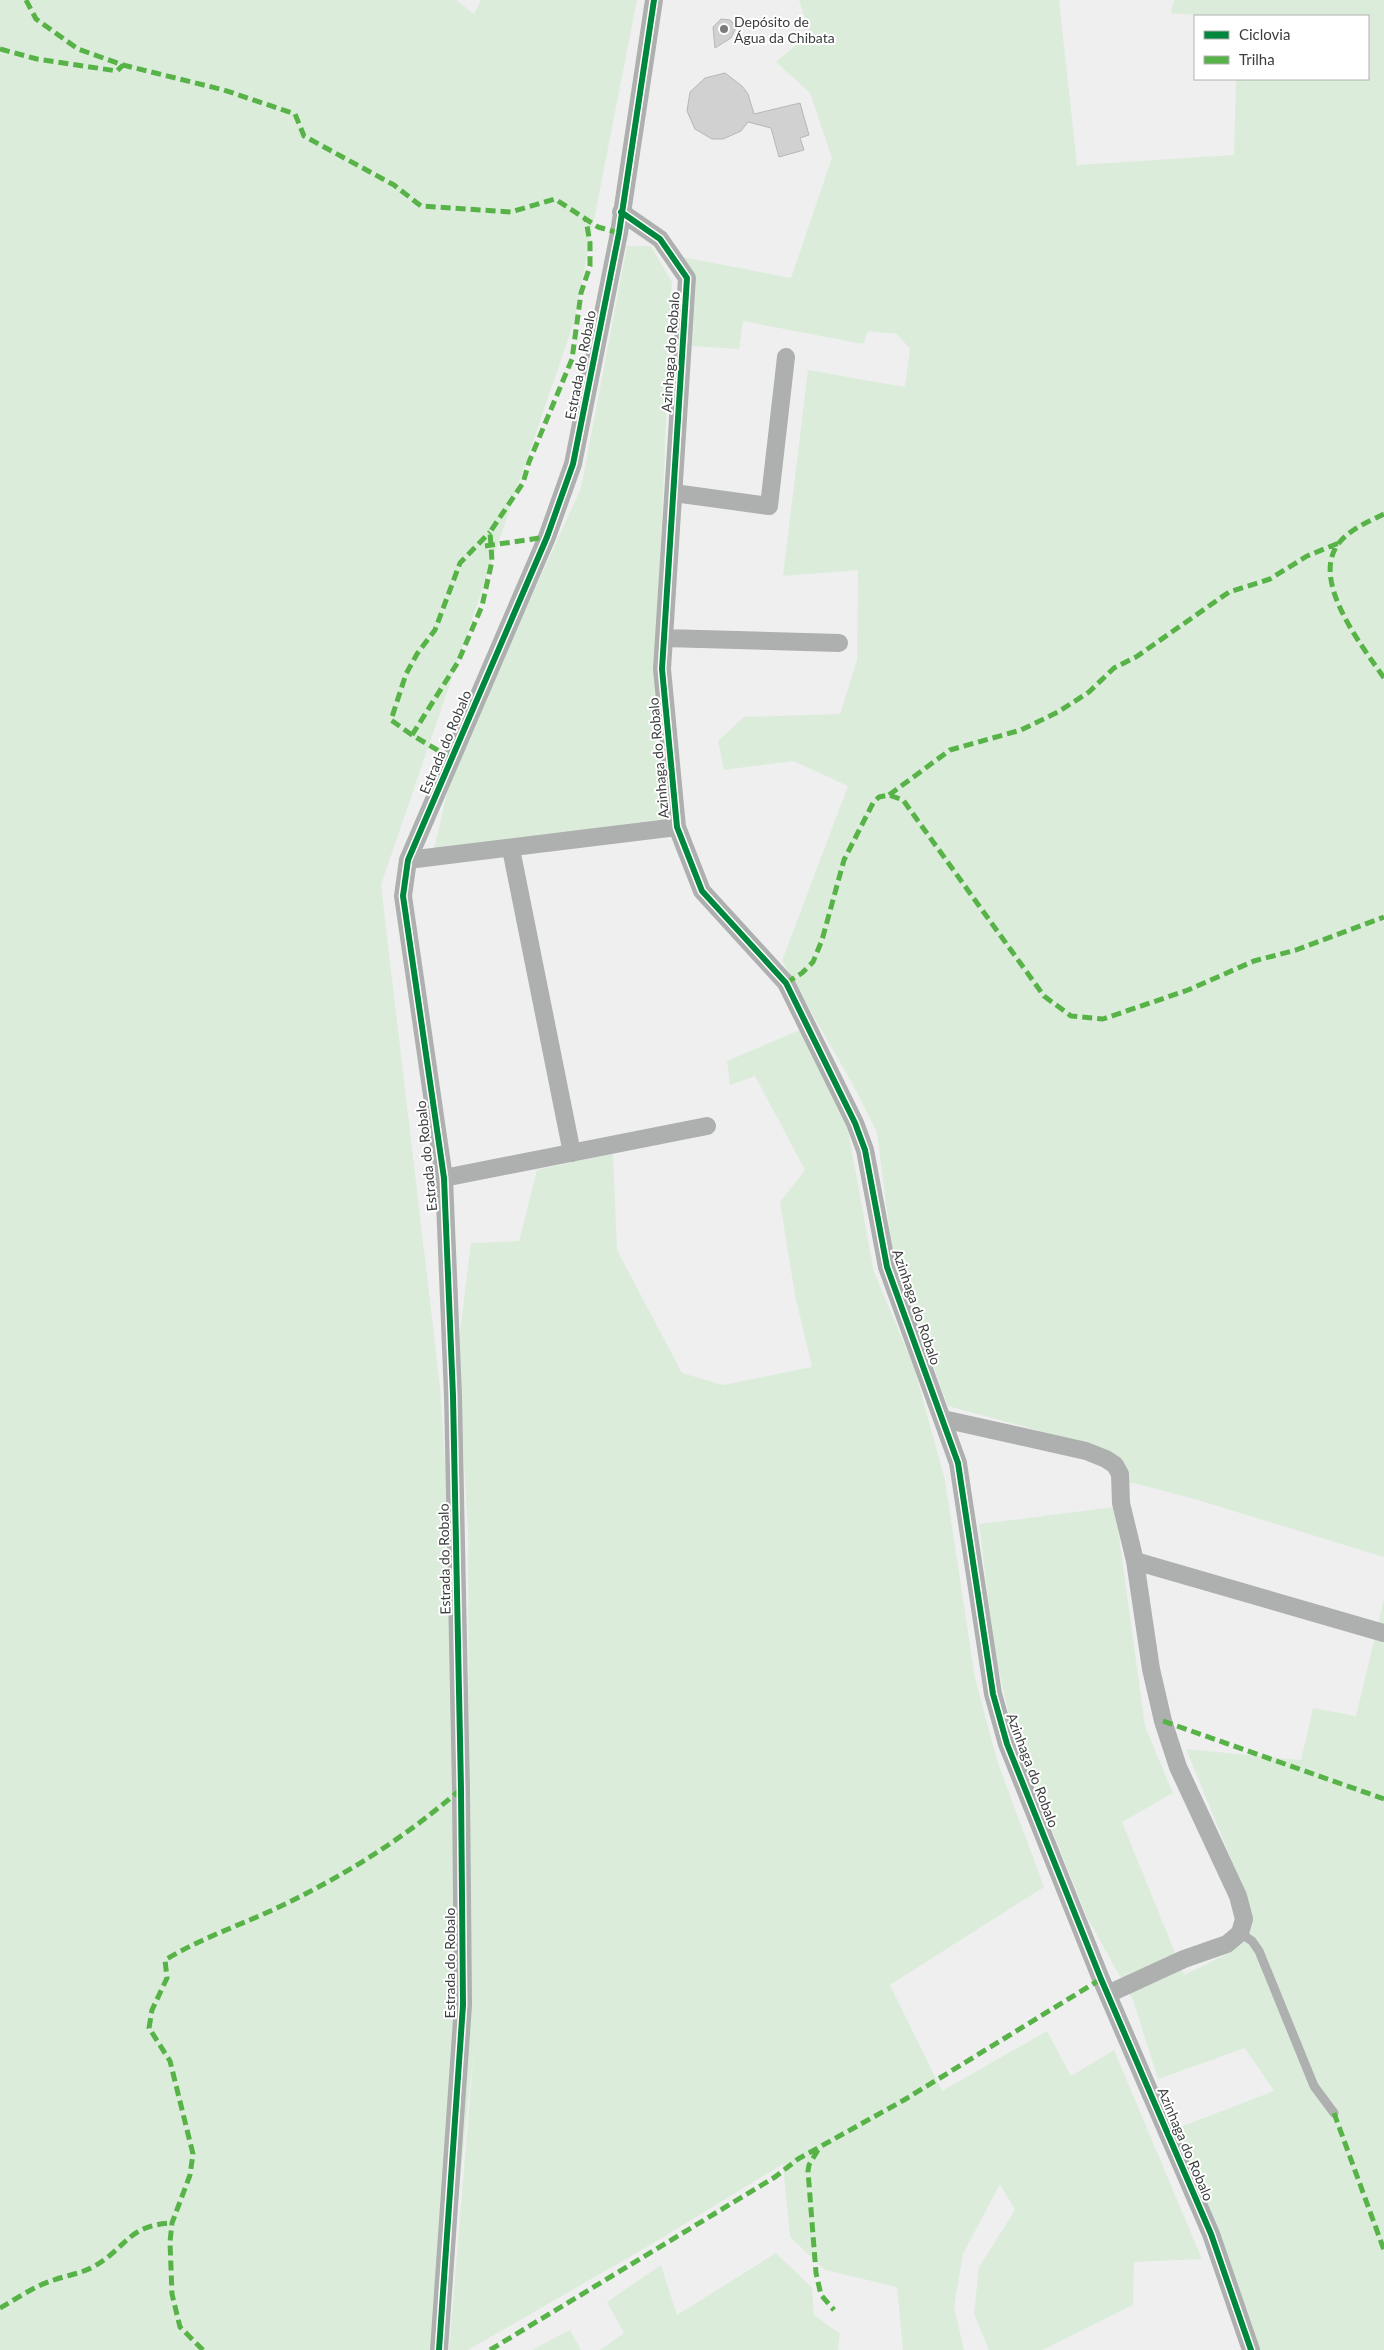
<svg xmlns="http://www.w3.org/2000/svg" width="1384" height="2350" viewBox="0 0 1384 2350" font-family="Lato,sans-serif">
<rect width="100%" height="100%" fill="#efeff0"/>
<path fill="#dbedda" d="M0 0H456L474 14 481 0H637L574 322 381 885 440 1386 469 1831 468 1535 458 1349 471 1243 519 1241 537 1170 613 1153 617 1250 682 1373 723 1385 812 1367 795 1295 780 1202 805 1170 755 1076 730 1085 727 1061 802 1029 847 1124 874 1272 914 1367 945 1480 975 1678 997 1760 1044 1887 890 1985 942 2091 1047 2031 1071 2076 1114 2050 1202 2259 1134 2262 1133 2305 1043 2350H989L974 2314 979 2267 1015 2210 1000 2184 963 2254 954 2307 964 2350H903L897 2287 825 2270 790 2237 783 2164 647 2247 468 2350H449L474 2047 442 2350H0Z
M799 0H1059L1077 165 1234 155 1236 79H1368V16H1207L1171 13 1174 0H1384V1557L1191 1498 1129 1482 1118 1460 1047 1433 948 1406 893 1257 877 1133 852 1083 782 961 848 786 793 761 724 770 718 741 744 717 840 714 857 660 858 570 783 576 808 370 905 387 910 349 897 334 868 331 863 344 743 321 739 349 692 346 696 282 682 257 791 278 832 158 810 93 776 62 810 33Z
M627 246H651L672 282 653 731 668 818 433 853 452 771 581 488Z
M1115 1507 1145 1726 1173 1793 1122 1822 1184 1975 1231 1952 1248 1926 1238 1876 1186 1749 1301 1760 1313 1708 1356 1716 1384 1599V2350H1260L1178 2128 1274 2091 1245 2048 1158 2079 1133 2000 1087 1917 1013 1732 995 1654 979 1524Z
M776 2253 812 2288 814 2315 840 2334 838 2350H600L624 2333 607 2302 661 2265 677 2315Z
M570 2330 581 2350H532Z"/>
<path fill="#d1d1d2" stroke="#b7b7b8" d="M721 19 730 20 734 24 735 30 731 38 715 48 713 27Z
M725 73 742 86 748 94 754 114 800 103 809 135 800 138 804 150 779 157 771 128 748 122 741 131 723 139H712L695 129 687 111 690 92 705 78Z"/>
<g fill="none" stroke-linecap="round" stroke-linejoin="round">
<path stroke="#aeafaf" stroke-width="9" d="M1240 1933 1252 1941 1259 1951 1314 2086 1334 2113"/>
<path stroke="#aeafaf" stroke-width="18" d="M621 212 660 239 687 278 662 669 677 827 702 891 786 983 855 1123 865 1150 887 1267 958 1463 993 1694 1007 1744 1101 1979 1211 2234 1251 2350
M674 493 769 506 786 357
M664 638 839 643
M511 849 572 1153
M408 860 677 827
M444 1178 707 1126
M943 1419 1086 1451 1106 1459 1115 1465 1120 1474 1121 1503 1135 1561 1151 1669 1163 1721 1178 1767 1238 1896 1244 1919 1240 1933 1227 1944 1184 1959 1108 1994
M1135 1561 1384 1633
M439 2350 463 2005 461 1789 453 1396 444 1178 403 896 408 860 547 537 573 464 619 233 654 0"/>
<path stroke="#57b347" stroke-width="5" stroke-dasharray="10 5" stroke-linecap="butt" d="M26 0 36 19 78 49 123 65 224 90 295 114 304 136 394 185 421 206 511 212 555 199 598 227 619 233
M0 49 37 59 117 71 123 65
M1384 514C1368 522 1350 529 1339 543 1309 580 1363 647 1384 678
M485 546 547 537
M412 735 391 720 406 674 417 654 435 630 460 563 490 532
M451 758 412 735 458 662 482 606 492 561 490 532 523 483 529 462 572 359 581 293 590 266V243L586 220
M889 795 950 750 1021 730 1058 712 1089 692 1114 668 1136 657 1229 592 1270 579 1307 556 1339 543
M786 983 802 973 813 962 822 940 844 860 873 803 879 797 889 795 903 800 1044 996 1071 1016 1103 1019 1188 990 1254 961 1296 950 1384 917
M1163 1721 1384 1799
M1334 2113 1384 2250
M818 2150 809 2165 808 2171 816 2273 821 2295 834 2310
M0 2308C16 2299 33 2287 51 2281 64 2276 79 2274 91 2268 126 2250 126 2225 172 2223
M203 2350 180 2327 172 2294 170 2242 172 2223 190 2175 193 2154 170 2061 149 2028 152 2010 167 1978 165 1960C201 1938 241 1925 279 1907 346 1875 406 1837 461 1789
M490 2350 775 2177 798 2159 904 2100 1101 1979"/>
<defs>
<path id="cycleway" d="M621 212 660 239 687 278 662 669 677 827 702 891 786 983 855 1123 865 1150 887 1267 958 1463 993 1694 1007 1744 1101 1979 1211 2234 1251 2350
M439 2350 463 2005 461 1789 453 1396 444 1178 403 896 408 860 547 537 573 464 619 233 654 0"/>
</defs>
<use href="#cycleway" stroke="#fff" stroke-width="9"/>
<use href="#cycleway" stroke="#00873e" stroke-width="6"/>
</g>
<circle fill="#7b7b7c" stroke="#fff" stroke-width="2" cx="724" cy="29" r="5"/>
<g text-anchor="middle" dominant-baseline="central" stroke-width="4" stroke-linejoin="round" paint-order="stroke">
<g font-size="14" fill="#3c3d3e" stroke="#fff" text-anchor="start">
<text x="734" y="21">Depósito de<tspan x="734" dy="16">Água da Chibata</tspan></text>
</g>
<g font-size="14" fill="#3c3d3e" stroke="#fff">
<text transform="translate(670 352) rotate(-86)">Azinhaga do Robalo</text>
<text transform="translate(580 365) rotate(-79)">Estrada do Robalo</text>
<text transform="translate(445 742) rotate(-67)">Estrada do Robalo</text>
<text transform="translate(658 758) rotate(-95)">Azinhaga do Robalo</text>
<text transform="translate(426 1156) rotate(-96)">Estrada do Robalo</text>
<text transform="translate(917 1307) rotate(71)">Azinhaga do Robalo</text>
<text transform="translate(444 1559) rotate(-91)">Estrada do Robalo</text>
<text transform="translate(1033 1770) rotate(69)">Azinhaga do Robalo</text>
<text transform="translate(449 1963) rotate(-90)">Estrada do Robalo</text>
<text transform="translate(1186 2144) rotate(67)">Azinhaga do Robalo</text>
</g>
</g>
<rect x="1194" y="15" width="175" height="65" fill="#ffffff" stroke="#b1b1b2"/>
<rect x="1204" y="31" width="25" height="8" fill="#00873e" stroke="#b1b1b2"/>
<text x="1239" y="40" font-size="15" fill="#3c3d3e">Ciclovia</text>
<rect x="1204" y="56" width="25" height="8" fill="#57b347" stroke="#b1b1b2"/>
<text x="1239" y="65" font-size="15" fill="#3c3d3e">Trilha</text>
</svg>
